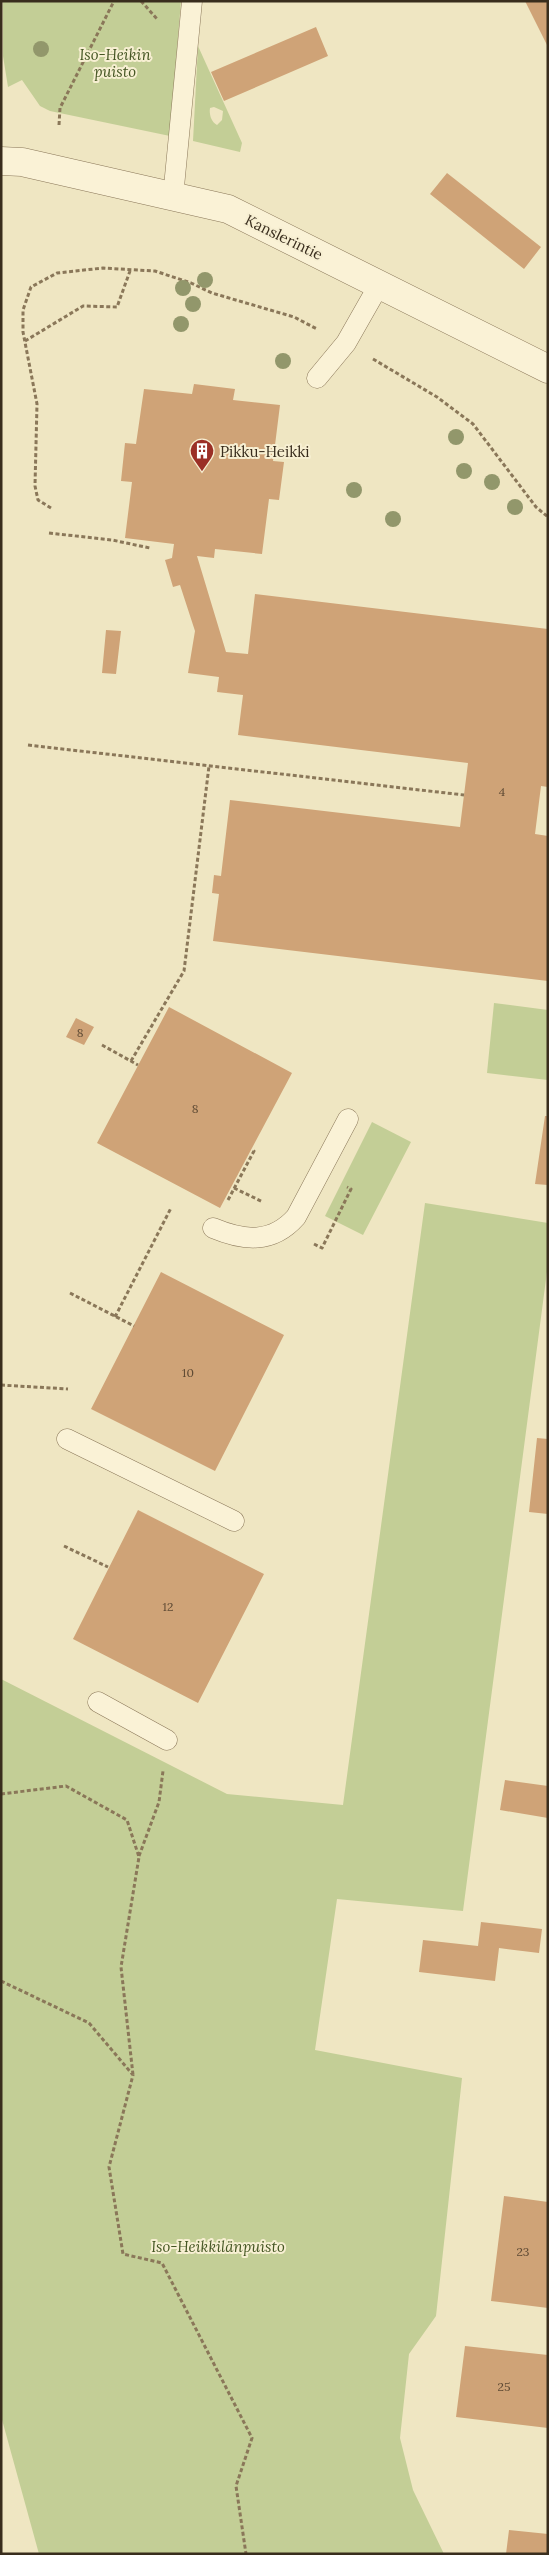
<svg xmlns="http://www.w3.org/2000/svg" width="549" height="2555" viewBox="0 0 549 2555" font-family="Lora,serif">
<rect width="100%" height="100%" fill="#efe6c2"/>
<path fill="#c3ce96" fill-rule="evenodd" d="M3 1H181L170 136 50 111 40 106 22 80 8 87 3 56Z
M198 46 242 143 240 152 193 141ZM214 107 223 111 222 120 217 125C211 122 209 114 210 108Z
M494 1003 548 1010V1080L487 1073Z
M372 1122 411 1142 363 1235 325 1216Z
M425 1203 548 1223V1264L463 1911 337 1899 315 2050 462 2078 436 2316 409 2354 400 2438 413 2490 444 2554H39L1 2416V1679L227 1794 343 1805Z"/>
<path fill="#cfa377" d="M525 1H548V47Z
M316 27 328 56 224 101 211 72Z
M447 173 541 247 524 269 430 194Z
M194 384 235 389 233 400 280 405 273 461 284 462 279 500 269 499 262 554 215 549 214 558 197 556 226 652 248 654 255 594 548 629V787L541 786 535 834 548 836V981L213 941 219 894 212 893 214 875 221 876 230 800 460 827 468 763 238 735 243 695 217 692 219 677 188 673 195 631 180 585 173 587 165 560 172 558 174 544 125 538 132 482 121 481 125 443 136 444 144 389 192 394Z
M106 630 121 631 116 674 102 673Z
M169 1007 292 1073 220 1208 97 1143Z
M76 1018 94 1027 84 1045 66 1037Z
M545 1116H548V1185L535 1184Z
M161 1272 284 1335 215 1471 91 1409Z
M537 1438 548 1439V1514L529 1512Z
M138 1510 264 1574 198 1703 73 1639Z
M505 1780 548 1786V1818L500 1810Z
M481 1922 542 1929 539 1953 499 1948 495 1981 419 1972 423 1940 478 1946Z
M504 2196 548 2202V2308L491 2301Z
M465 2346 548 2355V2428L456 2417Z
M509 2530 548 2534V2554H506Z"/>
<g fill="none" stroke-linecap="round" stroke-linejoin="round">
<defs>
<path id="service" d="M173 197 192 1
M317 378 346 343 379 285
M213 1228C244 1241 272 1244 296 1217L348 1119
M67 1439 234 1521
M98 1702 167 1740"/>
<path id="minor" d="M1 161 22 162 228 209 548 369"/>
</defs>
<use href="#service" stroke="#8a7759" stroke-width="21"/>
<use href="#minor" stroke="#8a7759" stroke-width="29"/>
<path stroke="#8a7759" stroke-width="3" stroke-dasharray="4 2.5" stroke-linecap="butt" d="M141 1 157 19
M59 125 60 108 114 1
M25 341 83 306 117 307 130 271
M373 359 437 397 473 424 536 507 548 517
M51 508 38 500 35 486 37 404 23 332V310L31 287 57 273 103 268 155 271 191 283 212 293 294 317 317 329
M49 533 112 540 150 548
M28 745 464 795
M102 1045 138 1065
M131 1061 184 971 209 766
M234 1188 263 1202
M228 1200 254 1151 252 1149
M314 1244 322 1248 351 1189 347 1187
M70 1293 134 1326
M115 1317 171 1208
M1 1385 68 1389
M64 1546 108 1567
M1 1794 66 1786 127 1820 139 1857 121 1967 133 2075
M139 1856 159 1802 163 1771
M1 1981 89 2023 133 2075 109 2167 123 2254 162 2263 252 2438 236 2486 246 2554"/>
<use href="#service" stroke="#faf2d6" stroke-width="20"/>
<use href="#minor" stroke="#faf2d6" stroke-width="28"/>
</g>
<g fill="#92976b">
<circle cx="41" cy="49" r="8"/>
<circle cx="205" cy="280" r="8"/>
<circle cx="183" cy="288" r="8"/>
<circle cx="193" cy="304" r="8"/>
<circle cx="181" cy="324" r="8"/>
<circle cx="283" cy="361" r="8"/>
<circle cx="456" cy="437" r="8"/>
<circle cx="464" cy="471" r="8"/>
<circle cx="492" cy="482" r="8"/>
<circle cx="354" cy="490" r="8"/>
<circle cx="515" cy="507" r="8"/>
<circle cx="393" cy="519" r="8"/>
</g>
<defs>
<symbol id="building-pin" viewBox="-11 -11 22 30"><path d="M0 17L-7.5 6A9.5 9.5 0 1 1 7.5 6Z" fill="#9b2f26" stroke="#f7efd2"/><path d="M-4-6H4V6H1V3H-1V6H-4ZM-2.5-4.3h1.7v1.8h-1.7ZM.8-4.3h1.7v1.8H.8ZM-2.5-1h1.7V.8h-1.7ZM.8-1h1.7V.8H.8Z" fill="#fff"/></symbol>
</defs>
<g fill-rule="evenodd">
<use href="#building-pin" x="188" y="437" width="28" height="38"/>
</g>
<g text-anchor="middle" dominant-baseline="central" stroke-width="4" stroke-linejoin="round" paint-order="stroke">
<g font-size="12" fill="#5e4a34">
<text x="502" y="791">4</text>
<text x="80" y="1032">8</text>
<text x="195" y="1108">8</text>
<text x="188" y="1372">10</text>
<text x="168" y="1606">12</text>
<text x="523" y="2251">23</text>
<text x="504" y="2386">25</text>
</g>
<g font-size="15" font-style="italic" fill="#455623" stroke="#f7efd2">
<text x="115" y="54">Iso-Heikin<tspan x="115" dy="17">puisto</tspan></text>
<text x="218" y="2246">Iso-Heikkilänpuisto</text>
</g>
<g font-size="15" fill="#392d1d" stroke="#f7efd2">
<text transform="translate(284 237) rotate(26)">Kanslerintie</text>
</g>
<g font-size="15" fill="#392d1d" stroke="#f7efd2" text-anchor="start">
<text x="220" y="451">Pikku-Heikki</text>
</g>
</g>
<rect width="549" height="2555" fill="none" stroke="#392d1d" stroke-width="5"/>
</svg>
